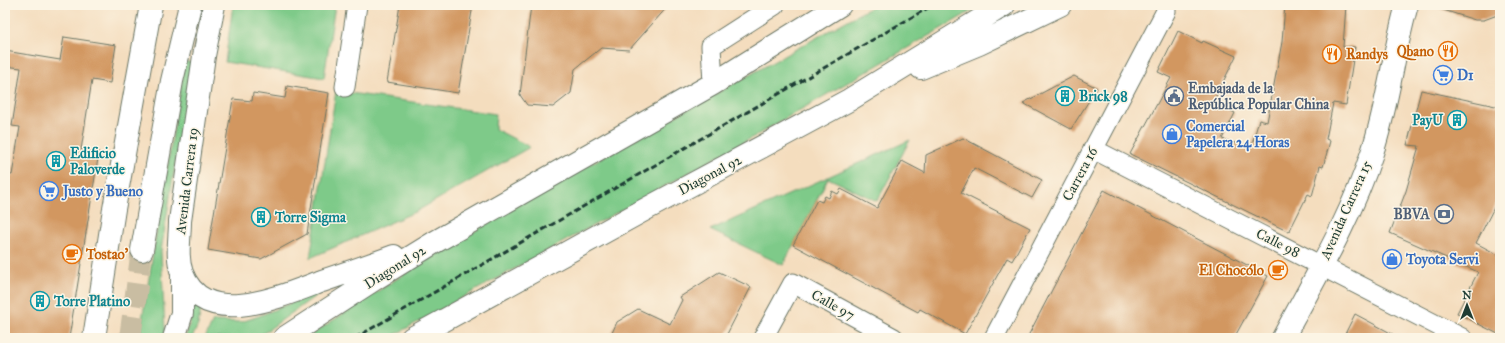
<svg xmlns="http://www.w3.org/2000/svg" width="1505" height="343" viewBox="0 0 1505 343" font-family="'IM FELL Great Primer',serif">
<rect width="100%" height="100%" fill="#fcf5e5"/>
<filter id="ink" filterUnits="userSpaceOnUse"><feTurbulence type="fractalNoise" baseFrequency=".025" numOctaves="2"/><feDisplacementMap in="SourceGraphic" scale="8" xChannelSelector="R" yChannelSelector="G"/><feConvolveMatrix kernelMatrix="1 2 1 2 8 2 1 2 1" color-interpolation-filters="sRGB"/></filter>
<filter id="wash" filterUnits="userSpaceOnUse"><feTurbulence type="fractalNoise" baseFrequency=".012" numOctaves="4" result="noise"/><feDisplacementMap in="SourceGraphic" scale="16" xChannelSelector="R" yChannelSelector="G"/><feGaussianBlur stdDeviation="0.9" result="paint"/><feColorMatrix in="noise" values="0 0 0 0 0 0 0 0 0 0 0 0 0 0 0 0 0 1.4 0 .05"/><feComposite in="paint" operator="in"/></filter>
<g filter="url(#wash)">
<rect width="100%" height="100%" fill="#f4ddbe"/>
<path fill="#7eca89" stroke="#4e845e" d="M233 5H335L324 78 225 62Z
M875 5H982L741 144 389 338H306L412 269 540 192Z
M185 61 192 63 161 251 165 331 163 338H139Z
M336 91 496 114 495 129 530 147 417 211 310 258Z
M910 140 877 201 828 178 783 265 710 230Z
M325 289 257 338H205L213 321 241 322 259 316Z
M193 306 201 308 198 325 192 338H185L189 326Z"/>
<g id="blocks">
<path fill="#d29761" d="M400 5H473L458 93 387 82Z
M531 5H669L629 50 601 48 575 69 571 93 553 107 527 105 520 95Z
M1285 5H1346L1343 47H1355L1346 105 1333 103 1326 139 1330 141 1323 167 1320 166 1312 196 1308 194 1289 232 1130 154 1171 78 1158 72 1178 31 1202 43 1203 41 1236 56 1213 102 1235 113 1222 139 1251 148 1259 120 1267 122 1282 42Z
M1438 5H1500V14L1484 20H1475L1437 8Z
M64 37 116 45 110 83 92 80 81 150 99 152 69 338H18L5 336V174L12 175 20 127 12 126 21 68 5 66V51L60 60Z
M1074 76 1097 88 1071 129 1023 103Z
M287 86 329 93 307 234 261 259 208 250 233 99 252 101 253 93 285 98Z
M1421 90 1500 107V196L1476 243 1500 256V335L1457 313 1478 272 1390 233 1406 191 1419 146 1407 145Z
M963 138 1042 180 1032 198 974 168 961 193 1030 228 1012 261 1007 258 965 334 920 309 918 312 793 245 817 200 822 202 825 196 829 198 832 191 838 194 841 189 877 208 902 161 925 173 926 155Z
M1104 190 1268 276 1234 338H1027Z
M719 272 751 287 725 338H622L612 333 617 322 638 309 670 324 682 300 680 297Z
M1355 314 1400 338H1343Z"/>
</g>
</g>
<g filter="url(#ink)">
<use href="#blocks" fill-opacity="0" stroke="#6a7564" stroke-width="1"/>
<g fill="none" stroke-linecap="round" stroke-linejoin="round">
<path stroke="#c9bda2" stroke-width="22" stroke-dasharray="22 11" stroke-linecap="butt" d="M130 338 142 250"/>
<defs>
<path id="minor" d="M713 84 711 46 775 5
M345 87 357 5
M1093 149 1462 338
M763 338 793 283 894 338
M994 338 1166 11"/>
<path id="major" d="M214 5 204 56 180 221C180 238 176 257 182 273 204 331 282 296 322 281 346 273 370 265 394 256
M921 68 979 44 1060 5
M142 250 172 81 190 5
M94 338 114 209 151 5
M174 338 182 313V273
M284 338 375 279 435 242 713 84 840 5
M412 338 646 209 849 100 1004 5
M1283 338C1315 278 1351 218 1372 153 1388 105 1393 54 1407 5"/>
</defs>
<use href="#minor" stroke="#6a7564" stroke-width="21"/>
<use href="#major" stroke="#6a7564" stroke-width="24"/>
<use href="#minor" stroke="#fff" stroke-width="19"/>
<use href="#major" stroke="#fff" stroke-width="22"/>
<path stroke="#1f3d34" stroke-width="3" stroke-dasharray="6 3" stroke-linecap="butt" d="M355 338 933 5"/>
</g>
</g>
<defs>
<symbol id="restaurant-ring" viewBox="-11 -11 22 22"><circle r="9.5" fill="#fcf5e5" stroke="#e8710a" stroke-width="1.5"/><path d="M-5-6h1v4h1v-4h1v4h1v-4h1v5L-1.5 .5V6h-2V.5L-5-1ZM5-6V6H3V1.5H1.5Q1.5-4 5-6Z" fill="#e8710a"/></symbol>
<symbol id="supermarket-ring" viewBox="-11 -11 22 22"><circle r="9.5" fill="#fcf5e5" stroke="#3f7fe0" stroke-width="1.5"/><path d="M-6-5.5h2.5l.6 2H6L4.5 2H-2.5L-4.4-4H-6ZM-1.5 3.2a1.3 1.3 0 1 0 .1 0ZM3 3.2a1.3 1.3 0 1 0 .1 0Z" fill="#3f7fe0"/></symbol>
<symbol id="building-ring" viewBox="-11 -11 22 22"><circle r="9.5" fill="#fcf5e5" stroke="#0f9aa8" stroke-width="1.5"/><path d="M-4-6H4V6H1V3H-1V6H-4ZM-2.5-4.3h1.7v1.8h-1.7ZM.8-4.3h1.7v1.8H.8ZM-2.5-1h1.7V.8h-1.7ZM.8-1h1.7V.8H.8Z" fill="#0f9aa8"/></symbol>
<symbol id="civic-ring" viewBox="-11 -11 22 22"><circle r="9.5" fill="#fcf5e5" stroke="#5c6f8a" stroke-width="1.5"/><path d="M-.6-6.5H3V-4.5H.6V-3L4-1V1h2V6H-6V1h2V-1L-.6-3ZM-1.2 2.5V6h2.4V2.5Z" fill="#5c6f8a"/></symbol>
<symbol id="shop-ring" viewBox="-11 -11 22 22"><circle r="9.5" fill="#fcf5e5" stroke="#3f7fe0" stroke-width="1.5"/><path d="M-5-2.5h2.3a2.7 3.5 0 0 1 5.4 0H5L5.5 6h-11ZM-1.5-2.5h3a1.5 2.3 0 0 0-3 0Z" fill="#3f7fe0"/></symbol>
<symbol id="bank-ring" viewBox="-11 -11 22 22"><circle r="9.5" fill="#fcf5e5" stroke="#5c6f8a" stroke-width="1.5"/><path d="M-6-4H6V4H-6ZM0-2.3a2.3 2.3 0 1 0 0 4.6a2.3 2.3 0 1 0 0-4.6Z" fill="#5c6f8a"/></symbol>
<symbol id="cafe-ring" viewBox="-11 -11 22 22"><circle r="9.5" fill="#fcf5e5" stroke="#e8710a" stroke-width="1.5"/><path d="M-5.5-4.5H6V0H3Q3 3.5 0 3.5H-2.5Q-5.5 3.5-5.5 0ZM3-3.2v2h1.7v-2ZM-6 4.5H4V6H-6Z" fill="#e8710a"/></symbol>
</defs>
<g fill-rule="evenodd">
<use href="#restaurant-ring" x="1437" y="40" width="22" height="22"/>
<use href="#restaurant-ring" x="1321" y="43" width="22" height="22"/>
<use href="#supermarket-ring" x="1432" y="64" width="22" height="22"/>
<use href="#building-ring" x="1054" y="85" width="22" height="22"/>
<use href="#civic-ring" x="1163" y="85" width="22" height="22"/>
<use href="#building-ring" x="1446" y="109" width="22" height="22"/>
<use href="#shop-ring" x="1161" y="123" width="22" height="22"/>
<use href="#building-ring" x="45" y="150" width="22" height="22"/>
<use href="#supermarket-ring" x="38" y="180" width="22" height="22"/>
<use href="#bank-ring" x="1433" y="203" width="22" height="22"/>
<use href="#building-ring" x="250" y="206" width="22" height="22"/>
<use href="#cafe-ring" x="61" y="243" width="22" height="22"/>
<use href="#shop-ring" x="1381" y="248" width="22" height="22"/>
<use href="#cafe-ring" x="1267" y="259" width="22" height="22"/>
<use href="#building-ring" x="29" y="290" width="22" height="22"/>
</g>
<g text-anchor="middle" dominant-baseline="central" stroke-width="3" stroke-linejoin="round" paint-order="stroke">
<g font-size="14" font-weight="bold" fill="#c56008" stroke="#fcf5e5" text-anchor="end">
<text x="1434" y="51">Qbano</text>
<text x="1346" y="54" text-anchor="start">Randys</text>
<text x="86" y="254" text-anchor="start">Tostao'</text>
<text x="1264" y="270">El Chocólo</text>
</g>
<g font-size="14" font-weight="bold" fill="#366cbe" stroke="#fcf5e5" text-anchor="start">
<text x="1457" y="75">D1</text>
<text x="1186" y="126">Comercial<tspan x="1186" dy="16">Papelera 24 Horas</tspan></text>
<text x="63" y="191">Justo y Bueno</text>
<text x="1406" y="259">Toyota Servi</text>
</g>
<g font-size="14" font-weight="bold" fill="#4e5e75" stroke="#fcf5e5" text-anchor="start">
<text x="1188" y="88">Embajada de la<tspan x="1188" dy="16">República Popular China</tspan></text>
<text x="1430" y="214" text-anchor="end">BBVA</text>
</g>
<g font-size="14" font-weight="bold" fill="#0d838f" stroke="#fcf5e5" text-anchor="start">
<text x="1079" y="96">Brick 98</text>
<text x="1443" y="120" text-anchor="end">PayU</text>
<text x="70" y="153">Edificio<tspan x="70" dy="16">Paloverde</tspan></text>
<text x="275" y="217">Torre Sigma</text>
<text x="54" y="301">Torre Platino</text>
</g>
<g font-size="14" fill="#1f3d34" stroke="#fcf5e5">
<text transform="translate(1080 174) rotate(-62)">Carrera 16</text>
<text transform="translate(710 175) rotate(-28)">Diagonal 92</text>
<text transform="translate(187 181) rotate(-83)">Avenida Carrera 19</text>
<text transform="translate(1346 210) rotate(-66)">Avenida Carrera 15</text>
<text transform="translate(1278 243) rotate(27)">Calle 98</text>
<text transform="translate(395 267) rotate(-32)">Diagonal 92</text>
<text transform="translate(833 305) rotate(29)">Calle 97</text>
</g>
</g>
<rect width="1505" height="343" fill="none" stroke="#fcf5e5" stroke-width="20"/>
<g transform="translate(1467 305)" stroke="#fcf5e5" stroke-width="3" paint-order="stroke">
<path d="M0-3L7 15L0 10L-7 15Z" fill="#1f3d34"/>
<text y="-6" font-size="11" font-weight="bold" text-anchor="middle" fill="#1f3d34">N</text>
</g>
</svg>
